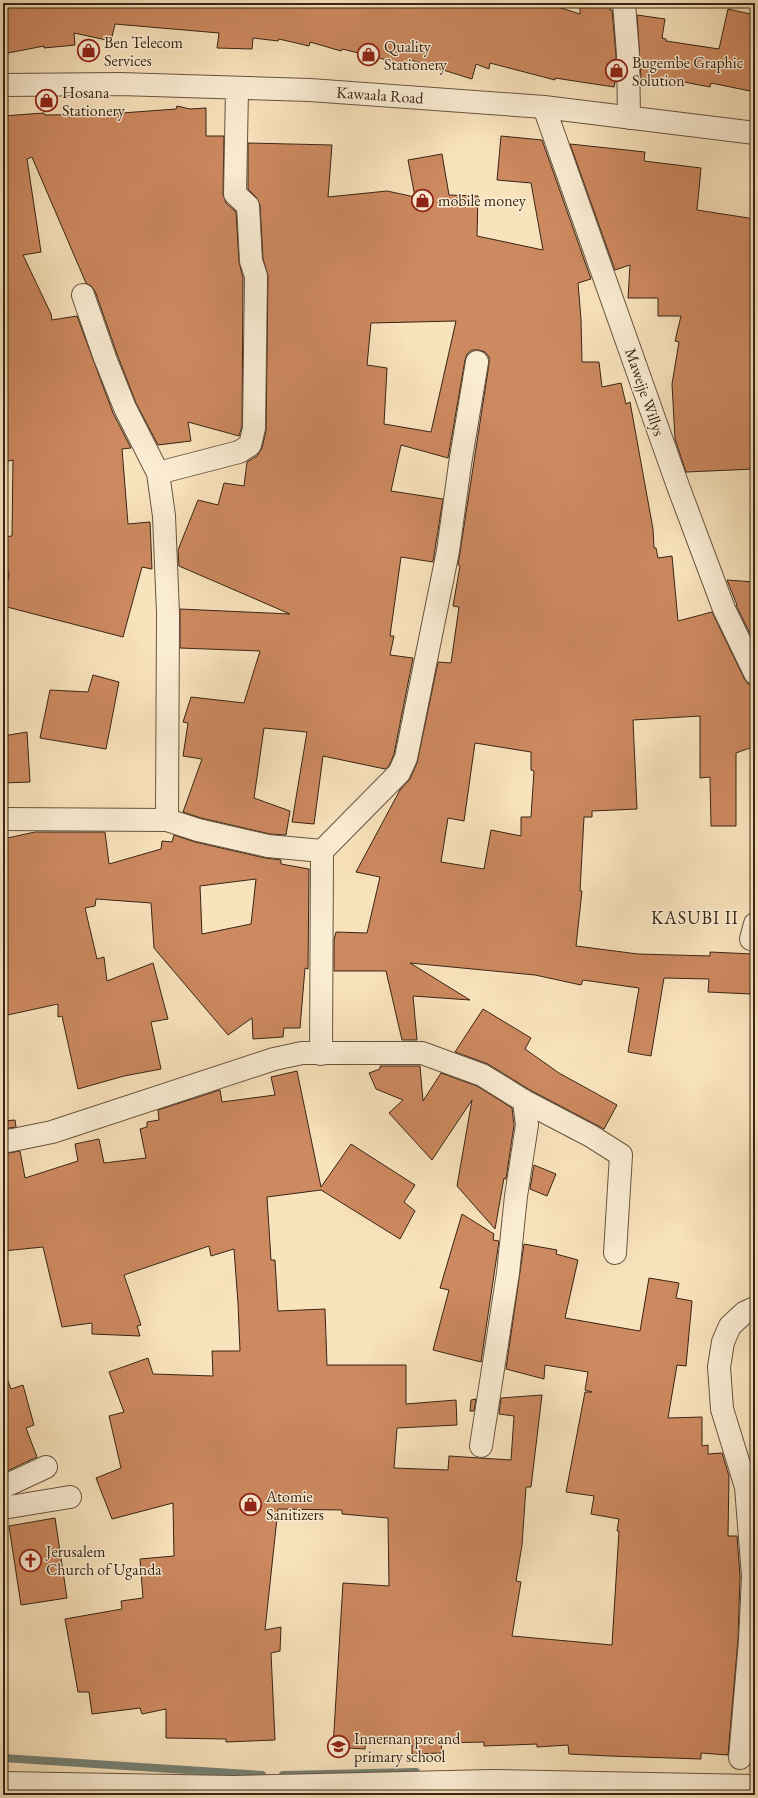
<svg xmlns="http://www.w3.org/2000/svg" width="758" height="1798" viewBox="0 0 758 1798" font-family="'EB Garamond',serif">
<rect width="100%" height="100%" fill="#f9e3bd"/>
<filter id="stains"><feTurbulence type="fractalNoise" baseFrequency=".005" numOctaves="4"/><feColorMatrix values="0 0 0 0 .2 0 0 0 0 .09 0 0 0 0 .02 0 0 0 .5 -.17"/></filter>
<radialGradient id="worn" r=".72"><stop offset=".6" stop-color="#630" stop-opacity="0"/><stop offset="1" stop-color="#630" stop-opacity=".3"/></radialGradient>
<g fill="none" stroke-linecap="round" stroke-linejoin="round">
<path stroke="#758174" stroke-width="8" d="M3 1758 262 1775
M283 1775 416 1772"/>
</g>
<path fill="#cd8960" stroke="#372515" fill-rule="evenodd" d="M3 3H545L580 14V3H610V10H612L616 55V79L614 87 555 78V80L490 63 489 69 476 64 472 79 411 60 408 65 342 49 341 51 310 42 309 46 279 39 278 41 253 38 252 49 217 48 219 33 115 24 111 41 74 33 75 45 44 48V46L3 54Z
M728 9 755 15V92L711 83 710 87 668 79H641L637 15 665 19 662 38 666 39V41L719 49Z
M177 106 190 109 206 108V136H224L223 194 226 203 236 212 239 262 243 278 242 426 239 436 188 422 191 441 158 445 136 403 117 354 95 291 91 286 86 283 32 157 27 159 41 252 23 255 51 314 52 320 77 316 113 413 131 448 122 449 128 524 150 522 152 569 142 567 123 637 3 606V597L9 576 3 547V537L12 536 13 460 3 462V116L44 113 45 115 108 114 176 109Z
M501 136 542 140 591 279 578 283 581 319 582 362H599L602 387 621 383 626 404 630 402 653 529 654 548H656L658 558 672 556 678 621 712 612 744 678 748 684 755 685V746L736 753V826H711L710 777 700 778V716L633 720 637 809 592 811V817H584L580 891H582L576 946 638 954 710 956V952L753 954 750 994 708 992 709 979 664 978 651 1056 628 1052 639 988 583 980 581 985 535 975 410 963 470 1000 413 996 417 1040H402L386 971H334V940L336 932 367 933 380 877 356 872 400 790 410 779 417 763 438 662 451 663 459 607 453 606 460 566 458 565 489 364V357L485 352 479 350H472L467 354 465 360 448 458 401 445 391 491 443 499 433 562 401 557 390 636H394L390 655 413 658 394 754 389 766 385 769 323 756 314 824 292 822 307 732 264 728 254 798 290 811 286 835 270 834 201 818 183 812 202 759 183 756 188 723 183 722 191 697 244 703 260 651 180 648V609L290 614 179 566 178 550 198 500 218 505 224 483 244 486 247 462 257 456 262 448 266 431 268 276 263 259 260 205 256 197 248 189V143L332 145 328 197 387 191 415 197 408 160 442 154 449 195 478 196 477 236 543 250 531 183 497 180ZM456 321 431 432 384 424 387 368 367 365 371 323ZM475 743 531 752V770L534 771 531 817H521V836L491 830 484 869 441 862 448 818 464 821Z
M570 144 645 152 644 161 701 168 697 210 755 219V469L686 472 675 439 672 384 679 342 675 341 681 316H658V298H628L630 265 615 270Z
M727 580 755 582V644L736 605H737Z
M93 675 119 682 106 749 40 738 50 690 88 692Z
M27 732 30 782 3 783V736Z
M35 832H105L109 864 161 849 162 841 172 842 174 835 195 842 265 858 281 860V864L309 869 308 969 305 968 300 1028H284L283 1037 253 1039 252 1018 228 1035 154 948 151 903 96 899 95 906 85 908 97 959 104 957 107 981 153 963 168 1019 151 1022 161 1069 124 1076 78 1089 62 1016 58 1017V1004L3 1016V839ZM256 879 251 924 202 934 200 886Z
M483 1009 531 1038 525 1049 559 1073 617 1105 604 1129 530 1090 488 1064 455 1052Z
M380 1066H420L423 1101 441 1073 477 1086 512 1108 514 1125 506 1179 504 1178 495 1229 457 1186 472 1100 432 1160 389 1113 403 1100 376 1089 369 1073 380 1069Z
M297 1071 321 1187 351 1144 415 1185 404 1202 415 1211 400 1239 321 1190 267 1197 271 1260H275L278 1311 325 1309 327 1365H406V1404L456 1400 457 1425 397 1428 394 1468 448 1470 449 1456 511 1460 514 1416 499 1414 501 1398 542 1395 531 1487H526L522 1545 516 1581 521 1582 512 1636 612 1645 619 1531H617L619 1519 591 1514 594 1496 566 1492 585 1392H592L585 1390 588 1372 545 1365 544 1379 506 1369 524 1244 557 1250 556 1254 578 1260 565 1318 640 1331 649 1278 679 1283 676 1298 692 1301 686 1366 677 1365 668 1418 702 1417V1446L708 1445V1454L722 1453 729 1476 728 1536H737L740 1576 738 1640 728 1755 701 1753V1759L609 1756 569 1754 568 1745 537 1747V1744L484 1746V1742L441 1743 442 1753 412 1754V1743L366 1741 365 1749 333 1747 343 1583 389 1586 388 1518 342 1514V1510L278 1509 265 1630 281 1627 280 1651 271 1653 275 1740 226 1742V1739L166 1738V1709L142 1714 140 1708 92 1714 89 1692H78L65 1619 122 1609 121 1601 143 1598 140 1559 174 1556 173 1503 112 1519 96 1478 121 1468 109 1416 124 1412 109 1372 148 1358 153 1374 213 1376 212 1351H240L238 1303 234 1249 211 1256 209 1246 124 1275 141 1325 137 1326 140 1336 92 1334V1323L62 1327 43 1247 3 1251V1154L20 1151 25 1178 78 1161 75 1144 99 1139 104 1163 146 1158 140 1129 147 1127V1122L159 1120 158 1110 220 1090 222 1102 275 1095 271 1077Z
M15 1120 16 1127 3 1129V1121Z
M534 1165 556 1174 547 1196 530 1189Z
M462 1214 494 1234 493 1240 499 1241 481 1362 433 1350 449 1290 440 1288Z
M3 1373H5L11 1389 23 1385 34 1425 26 1428 37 1457 3 1473Z
M476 1399 474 1411H470L471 1400Z
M55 1518 67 1598 21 1605 9 1526Z
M755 1729V1756H753Z"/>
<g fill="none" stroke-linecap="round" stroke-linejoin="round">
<defs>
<path id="minor" d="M624 3 628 54 629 118
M3 85 120 84 310 90 544 107 755 133
M544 107 678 486 724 609 755 673
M83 295 105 358 125 408 158 473 164 516 168 613 167 820
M158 473 239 452 250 445 254 428 256 276 251 261 248 206 235 194 237 89
M3 819 167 820 198 830 268 846 322 851
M751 939 755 924
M321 1054 322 851 399 773 406 758 448 551 460 464 477 362
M524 1101 591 1136 621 1155 615 1253
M3 1142 52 1132 274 1059 302 1053H422L482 1075 521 1099 524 1101 527 1125 516 1196 508 1273 481 1446
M3 1487 46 1467
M3 1508 70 1497
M740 1758 750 1641 753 1576 746 1487 722 1409 719 1367 723 1342 730 1326 744 1313 755 1308
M3 1783 233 1787 492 1781 755 1786"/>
</defs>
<use href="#minor" stroke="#68543f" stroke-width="24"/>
<use href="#minor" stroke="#fbedd4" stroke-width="22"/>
</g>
<defs>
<symbol id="shop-ring" viewBox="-11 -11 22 22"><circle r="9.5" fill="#fbedd4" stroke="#8f2418" stroke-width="1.5"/><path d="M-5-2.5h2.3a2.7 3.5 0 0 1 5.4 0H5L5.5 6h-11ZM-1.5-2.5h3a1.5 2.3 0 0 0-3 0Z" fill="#8f2418"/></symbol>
<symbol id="church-ring" viewBox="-11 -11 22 22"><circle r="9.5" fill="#fbedd4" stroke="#8f2418" stroke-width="1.5"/><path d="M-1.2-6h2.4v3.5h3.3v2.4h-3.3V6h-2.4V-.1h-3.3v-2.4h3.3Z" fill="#8f2418"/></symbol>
<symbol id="school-ring" viewBox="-11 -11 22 22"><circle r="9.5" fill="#fbedd4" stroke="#8f2418" stroke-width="1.5"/><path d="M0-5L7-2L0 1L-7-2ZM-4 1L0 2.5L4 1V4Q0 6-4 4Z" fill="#8f2418"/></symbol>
</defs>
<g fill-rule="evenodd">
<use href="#shop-ring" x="76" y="38" width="25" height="25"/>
<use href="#shop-ring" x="356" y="42" width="25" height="25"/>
<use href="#shop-ring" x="604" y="58" width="25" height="25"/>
<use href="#shop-ring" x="34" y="88" width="25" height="25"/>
<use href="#shop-ring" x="410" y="188" width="25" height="25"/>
<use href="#shop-ring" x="238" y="1492" width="25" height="25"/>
<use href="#church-ring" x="18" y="1548" width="25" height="25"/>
<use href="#school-ring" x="326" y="1734" width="25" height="25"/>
</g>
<g text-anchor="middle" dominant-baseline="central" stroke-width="3" stroke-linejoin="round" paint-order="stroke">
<g font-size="16" fill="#372515" stroke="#fbedd4" text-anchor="start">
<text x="104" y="42">Ben Telecom<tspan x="104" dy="18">Services</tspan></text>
<text x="384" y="46">Quality<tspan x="384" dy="18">Stationery</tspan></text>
<text x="632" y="62">Bugembe Graphic<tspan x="632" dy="18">Solution</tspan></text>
<text x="62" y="92">Hosana<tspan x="62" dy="18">Stationery</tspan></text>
<text x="438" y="200">mobile money</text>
<text x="266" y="1496">Atomie<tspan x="266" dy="18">Sanitizers</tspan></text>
<text x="46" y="1551">Jerusalem<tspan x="46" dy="18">Church of Uganda</tspan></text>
<text x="354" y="1738">Innernan pre and<tspan x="354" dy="18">primary school</tspan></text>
</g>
<g font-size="16" fill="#372515" stroke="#fbedd4">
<text transform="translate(380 95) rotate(4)">Kawaala Road</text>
<text transform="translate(645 392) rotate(71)">Mawejje Willys</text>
</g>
<g font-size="18" letter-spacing="1" fill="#372515" stroke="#fbedd4">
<text x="695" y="917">KASUBI II</text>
</g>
</g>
<rect width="758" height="1798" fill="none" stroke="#f9e3bd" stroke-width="16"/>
<rect x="4" y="4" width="750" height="1790" fill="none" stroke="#372515" stroke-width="2"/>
<rect x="8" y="8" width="742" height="1782" fill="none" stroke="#372515"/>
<rect width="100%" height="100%" filter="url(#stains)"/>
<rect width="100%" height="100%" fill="url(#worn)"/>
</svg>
